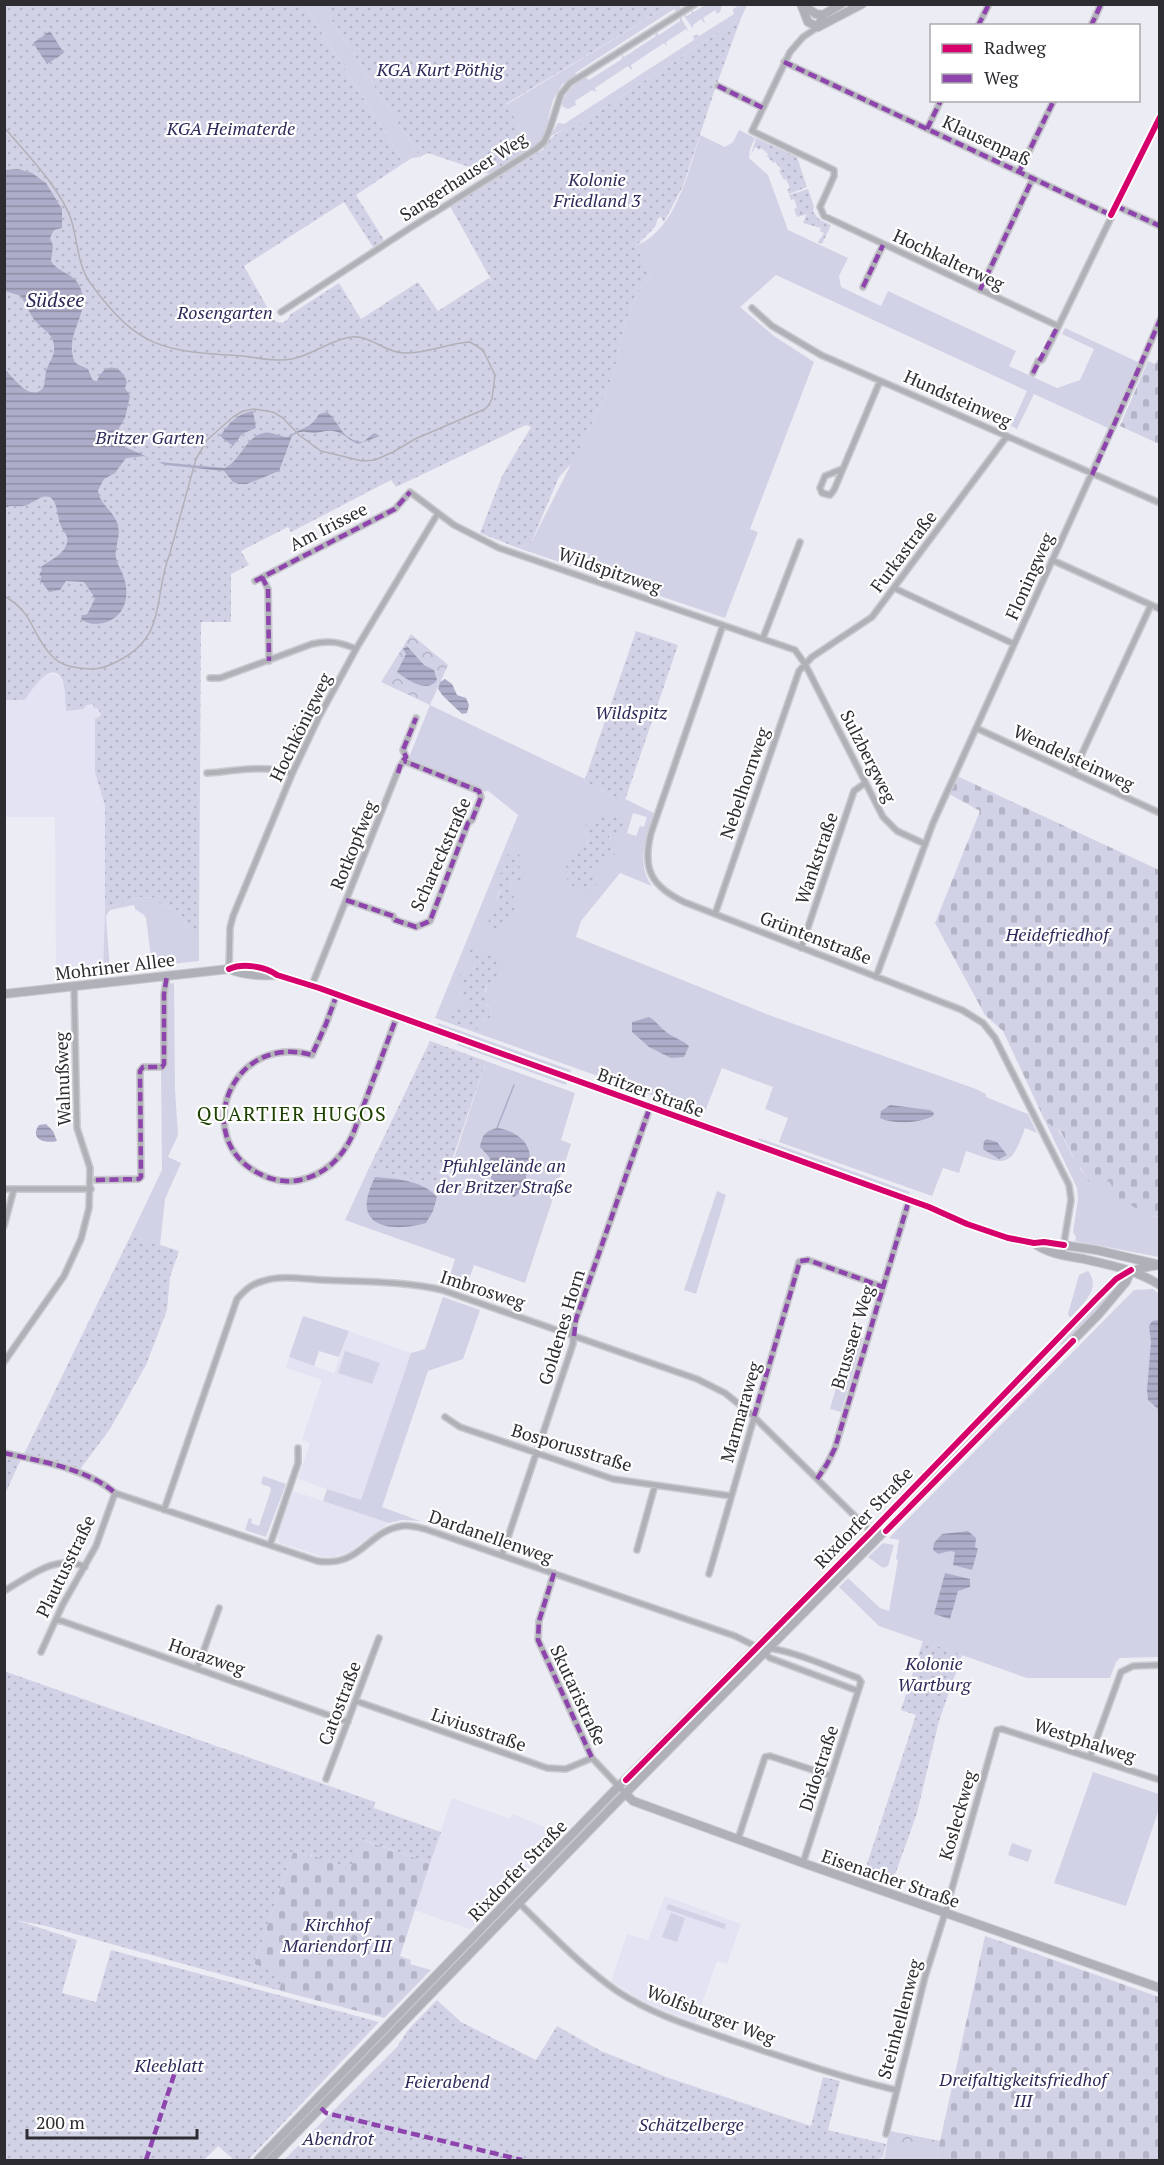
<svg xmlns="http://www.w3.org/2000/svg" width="1164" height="2165" viewBox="0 0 1164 2165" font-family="'PT Serif',serif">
<defs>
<pattern id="forest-crowns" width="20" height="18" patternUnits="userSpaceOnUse" patternTransform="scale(1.5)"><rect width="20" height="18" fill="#d2d2e7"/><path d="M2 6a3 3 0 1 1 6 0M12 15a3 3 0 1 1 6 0" fill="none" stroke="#b4b4c7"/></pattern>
<pattern id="cemetery-stones" width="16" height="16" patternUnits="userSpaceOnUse" patternTransform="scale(1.5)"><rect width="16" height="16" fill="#d2d2e7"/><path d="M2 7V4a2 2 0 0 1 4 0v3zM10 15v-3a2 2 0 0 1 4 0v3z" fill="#b4b4c7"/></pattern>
<pattern id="garden-dots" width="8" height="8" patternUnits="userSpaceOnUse" patternTransform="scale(1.5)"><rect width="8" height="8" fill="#d2d2e7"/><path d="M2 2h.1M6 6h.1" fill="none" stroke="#b4b4c7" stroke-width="1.8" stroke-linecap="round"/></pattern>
<pattern id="water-rules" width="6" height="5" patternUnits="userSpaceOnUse" patternTransform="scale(1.5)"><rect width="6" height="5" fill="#adadc9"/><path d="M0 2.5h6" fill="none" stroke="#8d8da4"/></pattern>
</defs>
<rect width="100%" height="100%" fill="#ececf4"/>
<path fill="#e3e3f3" d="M53 674 60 677 64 686 87 705 93 704 101 715 97 717 95 772 105 806V908L103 972 62 979 61 976 56 977 55 817H5L4 700 25 699 40 678 44 675Z
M349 1331 411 1353 361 1501 298 1479 310 1443 302 1440 322 1380 286 1368 289 1357 334 1373Z
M293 1491 389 1523 347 1553 333 1557 321 1556 280 1543 277 1537Z
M452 1798 510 1819 512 1814 562 1834 470 1929 414 1910Z
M665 1896 741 1924 727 1964 717 1961 695 2023 642 2001 611 1981 627 1934 648 1940Z"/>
<path fill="#d2d2e7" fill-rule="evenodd" d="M304 5H322L420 157 412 158 404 163Z
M670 5H680L681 9 676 12 674 9 575 73 577 76 566 85 563 83 553 100 548 119 552 121 546 135 532 148 506 105Z
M705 5H722L720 12 717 14 715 10 703 18 705 22 704 23 701 19 693 25V29L683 14 687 16 692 13 690 9 694 12Z
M739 5H747L741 18 577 125 562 130 551 136 558 123 564 124 694 40 693 36 697 34 699 36 734 14 733 9Z
M680 16 689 32 686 29 666 42 667 46 664 43 631 65 632 69 631 70 628 66 595 88 596 92 592 90 575 101 576 105 568 109 563 107 562 103C566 91 575 84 585 77L589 80 622 59V54L624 57 656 36 654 32H656L659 35 680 21Z
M739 130 755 138 750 149 749 158 768 175 788 230 848 258 839 276 841 287 881 306 888 291 1016 351 1009 366 1057 388 1080 380 1094 349 1062 334 1065 328 1138 362 1108 428 1034 394 1017 429 1011 426 1027 391 776 275 740 307 774 336 814 362 750 529 758 532 725 618 518 548 531 543 591 425 613 375 627 317 639 290 652 271 646 266 636 246C641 243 648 240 652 236 679 214 690 167 700 135L725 147 733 142Z
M430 705 585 779 584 782 594 787 595 784 603 788 602 792 625 799 654 813C647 836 635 863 652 886L620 873 581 921 576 937 769 1015 976 1089 986 1094V1097L1028 1114 1037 1133 1025 1128C1010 1171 1005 1164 966 1151L959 1173 943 1168 932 1196 779 1142 788 1118 765 1109 773 1087 722 1068 704 1114 435 1018 518 815 487 790 486 792 408 760ZM633 813 647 817 644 827 640 826 636 836 627 833ZM595 822 611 834 603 865 591 868 590 872 567 880 576 856 587 846 589 838 584 832ZM506 868 512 882 509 890 511 905 505 920 492 911H497L499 906 496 902ZM475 966 488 983C484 994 485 1003 492 1012L489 1020 480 1021 460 994Z
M141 897 157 898 161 906 179 911 187 929H199V961L152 966 146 918 144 915 135 909 134 905 110 910 106 916 110 971 103 972 105 908Z
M174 983 175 1089 178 1135 168 1157 181 1163 165 1199 160 1245 131 1235 162 1170 161 1069 166 984Z
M438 1023 571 1070 569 1075 477 1042V1040L455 1032 454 1034 437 1028Z
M458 1043 480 1051 481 1049 567 1080 566 1085 457 1045Z
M486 1061 575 1093 561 1140 571 1144 525 1283 474 1265 465 1291 447 1285 455 1259 345 1220 369 1168 432 1184 448 1177Z
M1045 1121C1066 1132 1064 1144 1076 1162 1082 1171 1088 1179 1093 1190L1109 1181 1150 1216 1159 1217V1257L1075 1241 1076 1237 1073 1232 1078 1199 1077 1188Z
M759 1138 910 1192 908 1196 904 1195V1193L818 1162 817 1164 758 1143Z
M717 1191 726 1195 696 1294 684 1290Z
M1088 1271C1102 1288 1082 1305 1070 1318L1068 1314 1079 1275Z
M1118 1282 1120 1284 1095 1315 1064 1347 1059 1343Z
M1153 1289 1159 1294V1657L1120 1658 1116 1662 1110 1678H1027L879 1626 839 1587 848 1578 880 1608 889 1611 898 1560 896 1559 899 1540 889 1538 1134 1290Z
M443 1297 480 1310 463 1359 428 1371 382 1507 420 1521 402 1520 389 1523 323 1501 327 1489 361 1500 411 1353 425 1349Z
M303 1316 349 1331 339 1357 319 1351 314 1366 289 1357Z
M851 1334 863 1338 841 1412 830 1409Z
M345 1351 380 1363 372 1384 338 1373Z
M263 1476 286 1484 266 1537 245 1530 249 1518 252 1519 251 1523 259 1526 271 1490 270 1487 261 1484Z
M883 1543 894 1545 888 1566 883 1568 868 1557Z
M749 1658 755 1661 640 1772 641 1769Z
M1093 1772 1159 1794V1809L1126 1906 1054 1883Z
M1012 1843 1032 1850 1028 1862 1008 1855Z
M668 1904 726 1924 724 1929 666 1909Z
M671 1913 685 1918 677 1942 662 1937Z
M416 2001 419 2003 267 2160H262Z
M889 2131 940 2141 936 2160H884Z"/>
<path fill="url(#forest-crowns)" d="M411 634 448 665 430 705 381 682Z
M889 2131 940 2141 936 2160H931V2150L901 2149Z"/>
<path fill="url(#cemetery-stones)" d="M1159 357V444L1120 426 1148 361 1155 364Z
M957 776 1159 870V1217L1150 1216 1120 1199 1109 1181 1099 1189 1093 1190 1081 1168 1078 1167 1061 1132 1045 1121 1003 1031 985 1015 935 923 980 811 949 794Z
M360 1839 430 1863 400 1956 411 1960 410 1964 431 1970 384 2018 281 1991 254 1964 293 1852 309 1857Z
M985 1936 1159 1997V2160H936Z"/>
<path fill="url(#garden-dots)" d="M4 5H304L404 163 356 195 384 240 373 247 344 202 244 266 275 321 282 323 287 320 291 314 339 283 361 319 418 282 438 311 489 278 493 283 450 206 544 149 543 147C555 134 559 130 577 125L741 18 715 89 683 186 664 222 661 217 658 218 655 227 636 246 646 266 649 267 652 271 639 290 627 317 613 375 591 425 573 462 559 477 531 543 518 548 480 533 502 476 531 427 526 425 396 487 391 480 291 532 288 527 241 551 249 565 231 574V622H201L199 929H187L179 911 161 906 157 898 141 897 105 908V806L95 772V719L101 715 98 709 94 708 93 704 87 705 83 709 66 711C65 702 66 691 63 682 53 656 31 691 25 700H5Z
M322 5H670L506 104 532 148 490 174 428 153 420 157Z
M756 138 797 157 807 187 789 194 787 190 790 188 786 179 784 180 779 171 781 169 775 162 773 163 767 156 768 154 761 148 759 150 755 147 751 155Z
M808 189 814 207 813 212 820 220 831 225 822 244 818 242 824 233 820 231 821 228 803 223 807 214 797 217 794 209 797 208 794 199 791 200 789 195Z
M636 631 678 645 625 800 602 793 603 788 595 785 594 788 584 782Z
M606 812 612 818 620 817 625 823 623 832 611 834 609 838 617 847 615 855 606 857 603 865 591 868 590 872 598 881 595 889 587 891 581 884 573 886 567 880 570 871 565 865 567 857 576 856 578 848 587 846 589 838 584 832 586 824 595 822 598 814Z
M517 852 522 859 519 867 524 873 521 881 512 882 509 890 514 896 511 905 516 911 513 919 505 921 502 928 493 929 488 923 492 911H497L498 907 496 902 500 891 495 885 500 873 505 872 506 868 504 865 508 853Z
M471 948H479L484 954 493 953 498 960 495 967 500 974 497 982 488 983 485 991 490 997 487 1005 492 1012 489 1020 480 1021 477 1029 469 1030 464 1024H455L450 1018 453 1010 466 1008 467 1005 460 994 463 987 458 980 461 972 474 969 475 966 468 956Z
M430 1041 486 1061 449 1169 448 1177 451 1188 432 1186 431 1184 369 1168Z
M131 1235 179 1251 170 1277 167 1310 146 1365 110 1429 78 1472 23 1456Z
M5 1456 21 1459 5 1494 4 1456Z
M923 1641 962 1655 939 1721 917 1813 891 1886 863 1876 916 1715 901 1710Z
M4 1671 375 1802 374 1808 441 1832 430 1863 361 1839 350 1870 311 1855 309 1857 293 1852 254 1964 285 1975 279 1989 281 1991 50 1927 16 1920 77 1940 62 1993 96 2002 111 1950 379 2022 248 2160H234L218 2146 204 2160H5Z
M437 2000 461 2022 536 2060 557 2026 601 2051 666 2077 811 2126 823 2077 840 2081 828 2130 886 2144 883 2157 876 2160H284L397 2047 408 2030Z"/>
<path fill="url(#water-rules)" d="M50 31 64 53 47 64 33 43Z
M18 169 32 173 46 183 62 209V228L54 230 50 238 53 246 51 261C57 272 73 273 79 285 94 313 62 332 75 363L88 369 93 381H97C104 363 120 363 127 382L125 388 130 396 125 418 119 428 118 434 119 439 125 447 159 462 225 468C240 461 247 435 264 433 272 431 279 437 288 437 301 427 310 430 319 414L327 412C340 422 341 441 363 442L374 433 380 436 358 444C349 441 343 432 333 431 326 430 320 433 314 433 303 433 304 429 292 436L279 471 247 484H239L233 482 224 471 165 465 146 456 126 458 115 473 104 479 98 490C99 505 115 511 118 526 121 537 114 547 116 558 117 564 121 569 123 575 130 593 127 614 107 622 98 625 88 625 81 619L82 615H87L95 598 84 582 66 581 60 590 49 592 42 582 40 585 41 576 39 575 42 569 40 568C49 560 63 556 67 543 69 536 64 533 61 526 56 517 59 490 40 498 35 500 32 503 27 505 19 508 12 504 5 508V370C13 376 29 402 42 389 46 385 45 376 46 371 50 360 57 354 53 341 50 332 44 330 38 324 31 317 26 305 21 296L5 291V170Z
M253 411 256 428 242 434 233 446 220 436C229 424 237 413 253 411Z
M407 646 424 665 434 670 437 680C427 694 407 680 397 672L406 654 403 649Z
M445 679 452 684 457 695 466 698 469 705 467 713 462 714 443 696 438 689 440 682Z
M649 1017C656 1021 658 1025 664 1030 671 1037 681 1039 689 1046L684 1057 671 1058 649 1047 632 1032V1022Z
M890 1105 930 1110 934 1113 933 1116C919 1123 894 1125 880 1118L881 1111Z
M46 1124 53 1131 57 1141C45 1144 29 1139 39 1125Z
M497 1128C513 1130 530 1140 530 1158 530 1165 524 1184 522 1191L514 1197 492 1183 489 1166 490 1158 480 1147C482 1135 485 1131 497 1128Z
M987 1139 997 1142 1007 1155 999 1159 983 1149 984 1141Z
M375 1177C397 1179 422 1180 437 1197L433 1211 426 1223C409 1228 372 1233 367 1209 365 1200 371 1185 375 1177Z
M1159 1320H1160L1159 1410 1148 1400 1147 1390 1151 1342 1149 1326 1152 1321Z
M968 1531 976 1538 975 1547 978 1549 972 1570 953 1565 955 1552 950 1551 938 1554 933 1550 934 1543 942 1534Z
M945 1573 970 1579V1587L958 1591 950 1619 934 1614Z"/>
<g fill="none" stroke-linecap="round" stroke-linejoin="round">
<path stroke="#adadc9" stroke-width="1.5" d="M497 1128 514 1085"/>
<defs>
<path id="street" d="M978 26 989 4
M1091 26 1101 4
M818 27 803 37 790 52 752 131 834 170V176L820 207 824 216 1058 326
M784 62 1111 215
M718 86 763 108
M927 129 941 100
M1019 172 1054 100
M1116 206 1160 226
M863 287 883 245
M980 290 1033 178
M752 308 772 326 821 355 1160 503
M281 312 410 228 536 149 544 142 549 131 561 94 570 83 695 4
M1033 373 1038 361 1042 360 1160 117
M842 469 825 476 820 488 822 493 830 495 834 490 880 381
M1052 560 1160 609
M262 577 268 589 269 661
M255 581 395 509 410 492 454 525 499 548 795 650 805 664 883 817 897 831 925 844
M894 588 1014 644
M723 625 651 833C642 869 651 886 684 902L962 1010 983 1023 995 1038 1069 1185 1071 1200 1062 1255
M763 638 800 542
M210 678H220L312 644C329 640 340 642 356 649
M976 728 1160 813
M207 773C235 771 266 764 292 774
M1073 773 1151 605
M346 900 393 916 395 920 416 927 430 921 468 823 472 820 481 797 479 791 404 761
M715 914 799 671 812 657 872 617 1007 436
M801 948 854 791 865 783
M229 969 230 928 233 916 292 774 320 715 356 649 438 513
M876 977 933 823 1140 367 1160 320
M312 985 399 768 406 757 403 750 416 718
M337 994 326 1024 312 1055C230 1032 190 1140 260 1174 272 1180 287 1183 300 1180 326 1174 342 1158 353 1134L397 1016
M96 1180 139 1179 141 1177 140 1071 143 1067H162L164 1064V994L167 975
M4 1189H91
M4 1226 14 1189
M4 1362 64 1276 81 1239 89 1208 90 1168 77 1128 74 986
M445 1417 460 1427 613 1479 731 1496
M4 1453C40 1461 88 1469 115 1493L317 1561C361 1568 367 1531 402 1526 410 1525 417 1527 425 1529L735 1636 757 1647 770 1658 858 1691
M817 1479 827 1464 835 1448 909 1200
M164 1510 237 1299C244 1291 251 1284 263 1281 281 1275 303 1279 323 1280 363 1282 403 1281 442 1290L697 1379 725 1393 751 1414 872 1533
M270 1545 298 1463V1448
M637 1550 655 1485
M502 1555 573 1344V1330L576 1319 650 1107
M554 1573 539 1621 538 1640 592 1758 626 1794
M709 1574 799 1262 808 1260 883 1287
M4 1591C29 1577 56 1553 85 1567
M56 1619 348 1722
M757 1647C789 1648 828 1667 858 1678L861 1682 803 1863
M41 1652 63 1604 96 1546 115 1493
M197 1669 219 1608
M356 1701 547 1768 566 1769 592 1758
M1090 1757 1121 1672 1133 1666 1160 1665
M326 1779 379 1638
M738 1839 765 1757 770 1756 831 1776
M518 1902C550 1933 581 1966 617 1991 653 2015 694 2027 734 2041 788 2059 841 2077 896 2090
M886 2134 925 1977 945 1913 997 1730 1002 1729 1160 1780"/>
<path id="secondary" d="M801 4 808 22 818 27
M801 4 816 14 823 15
M818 27 862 4
M818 27 823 15 841 4
M229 969C243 975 262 976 277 975
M4 994 229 969C242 963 265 966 277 975L319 988 929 1207 967 1224 1008 1238 1034 1243 1044 1242 1096 1250 1156 1264
M1034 1243C1048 1254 1067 1256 1084 1259 1110 1265 1136 1270 1160 1285
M626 1794 633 1801 803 1863 1160 1988
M258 2160 611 1794 871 1532 1104 1291C1123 1273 1134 1268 1160 1265
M270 2160 616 1803 1098 1315 1126 1282 1131 1270"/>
</defs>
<use href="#street" stroke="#cacad0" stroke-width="8"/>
<use href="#secondary" stroke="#cacad0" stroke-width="10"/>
<use href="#street" stroke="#b0b0b7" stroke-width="5"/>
<use href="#secondary" stroke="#b0b0b8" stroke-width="8"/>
<path stroke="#b1b1b8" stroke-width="1.5" d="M4 127C27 155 59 186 71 219 78 241 77 265 91 284 139 350 165 351 242 356 259 358 276 362 292 359 313 355 331 339 352 337 369 335 385 352 403 353 426 354 448 343 470 342L483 350 495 375 492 399 488 406 485 409 415 439 393 452 375 460 362 461 321 451 299 435 283 418 273 412 254 409 243 411 233 417 207 440 196 459 170 553C153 595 168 635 120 660 111 665 101 670 90 669 76 668 62 667 52 656 31 635 35 613 4 596"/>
<path stroke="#8e44ad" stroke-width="4.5" stroke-dasharray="9 4.5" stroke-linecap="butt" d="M978 26 989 4
M1091 26 1101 4
M784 62 1111 215
M718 86 763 108
M927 129 941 100
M1019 172 1054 100
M1116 206 1160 226
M863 287 883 245
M980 290 1033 178
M1033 373 1058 326
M1092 475 1160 320
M262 577 268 589 269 661
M255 581 395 509 410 492
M398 773 401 763 406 757 403 750 416 718
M346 900 393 916 395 920 416 927 430 921 468 823 472 820 481 797 479 791 404 761
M337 994 326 1024 312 1055C230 1032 190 1140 260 1174 272 1180 287 1183 300 1180 326 1174 342 1158 353 1134L397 1016
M96 1180 139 1179 141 1177 140 1071 143 1067H162L164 1064V994L167 975
M574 1336 576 1319 650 1107
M754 1416 800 1261 808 1260 883 1287
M4 1453C40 1461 88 1469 115 1493
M817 1479 827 1464 835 1448 909 1200
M554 1573 539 1621 538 1640 592 1758
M321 2108 326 2113 522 2160
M146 2160 178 2063"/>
<defs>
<path id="cycleway" d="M1111 215 1160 117
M229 969C242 963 265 966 277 975L319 988 929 1207 967 1224 1008 1238 1034 1243 1044 1242 1064 1245
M886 1531 1073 1341
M626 1780 871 1532 1094 1301 1116 1279 1131 1270"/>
</defs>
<use href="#cycleway" stroke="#fff" stroke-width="10"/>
<use href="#cycleway" stroke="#d6006c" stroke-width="6"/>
</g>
<g text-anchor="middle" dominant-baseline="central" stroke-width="4.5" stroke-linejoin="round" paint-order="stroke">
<g font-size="18" font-style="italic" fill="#2e2a5a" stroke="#fff">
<text x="440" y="69">KGA Kurt Pöthig</text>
<text x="231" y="128">KGA Heimaterde</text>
<text x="597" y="179">Kolonie<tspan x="597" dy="21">Friedland 3</tspan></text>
<text x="225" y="312">Rosengarten</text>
<text x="150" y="437">Britzer Garten</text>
<text x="631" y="712">Wildspitz</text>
<text x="1057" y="934">Heidefriedhof</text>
<text x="504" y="1165">Pfuhlgelände an<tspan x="504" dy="21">der Britzer Straße</tspan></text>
<text x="934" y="1663">Kolonie<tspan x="934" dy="21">Wartburg</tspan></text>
<text x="337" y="1924">Kirchhof<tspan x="337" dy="21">Mariendorf III</tspan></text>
<text x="169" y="2065">Kleeblatt</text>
<text x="1023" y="2079">Dreifaltigkeitsfriedhof<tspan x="1023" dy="21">III</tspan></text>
<text x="447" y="2081">Feierabend</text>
<text x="691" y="2124">Schätzelberge</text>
<text x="338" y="2138">Abendrot</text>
</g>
<g font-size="18" fill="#2c2c31" stroke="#fff">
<text transform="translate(987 140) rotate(25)">Klausenpaß</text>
<text transform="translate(463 176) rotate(-33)">Sangerhauser Weg</text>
<text transform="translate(949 259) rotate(25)">Hochkalterweg</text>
<text transform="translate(958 398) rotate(24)">Hundsteinweg</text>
<text transform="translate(328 526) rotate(-27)">Am Irissee</text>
<text transform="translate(903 551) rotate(-53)">Furkastraße</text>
<text transform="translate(610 570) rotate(19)">Wildspitzweg</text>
<text transform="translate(1029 576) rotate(-66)">Floningweg</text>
<text transform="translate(300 727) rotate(-64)">Hochkönigweg</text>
<text transform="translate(869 756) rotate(63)">Sulzbergweg</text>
<text transform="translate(1074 757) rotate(25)">Wendelsteinweg</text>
<text transform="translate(744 783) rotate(-71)">Nebelhornweg</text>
<text transform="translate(353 845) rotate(-68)">Rotkopfweg</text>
<text transform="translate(440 854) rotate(-66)">Schareckstraße</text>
<text transform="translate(816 858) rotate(-71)">Wankstraße</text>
<text transform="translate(816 937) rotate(21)">Grüntenstraße</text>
<text transform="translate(115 966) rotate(-7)">Mohriner Allee</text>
<text transform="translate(62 1079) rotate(-92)">Walnußweg</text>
<text transform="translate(651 1092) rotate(20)">Britzer Straße</text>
<text transform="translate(483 1289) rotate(18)">Imbrosweg</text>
<text transform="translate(561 1327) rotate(-73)">Goldenes Horn</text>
<text transform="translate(852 1337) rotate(-73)">Brussaer Weg</text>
<text transform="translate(740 1412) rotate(-74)">Marmaraweg</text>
<text transform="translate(572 1447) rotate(17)">Bosporusstraße</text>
<text transform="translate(863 1517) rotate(-46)">Rixdorfer Straße</text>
<text transform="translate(491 1536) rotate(19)">Dardanellenweg</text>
<text transform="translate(65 1566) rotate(-64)">Plautusstraße</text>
<text transform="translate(207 1656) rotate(19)">Horazweg</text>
<text transform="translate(579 1695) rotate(65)">Skutaristraße</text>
<text transform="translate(339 1703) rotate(-69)">Catostraße</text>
<text transform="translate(479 1729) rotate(19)">Liviusstraße</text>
<text transform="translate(1085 1740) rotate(18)">Westphalweg</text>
<text transform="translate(818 1768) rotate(-72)">Didostraße</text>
<text transform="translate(957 1815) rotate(-74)">Kosleckweg</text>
<text transform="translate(517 1870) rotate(-46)">Rixdorfer Straße</text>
<text transform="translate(891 1878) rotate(19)">Eisenacher Straße</text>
<text transform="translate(711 2014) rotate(21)">Wolfsburger Weg</text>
<text transform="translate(899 2019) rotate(-75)">Steinhellenweg</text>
</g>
<g font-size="20" font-style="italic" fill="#2b2757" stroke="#fff">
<text x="55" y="299">Südsee</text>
</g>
<g font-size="20" letter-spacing="1.5" fill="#1d4100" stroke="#fff">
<text x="292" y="1113">QUARTIER HUGOS</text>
</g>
</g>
<rect width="1164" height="2165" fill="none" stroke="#2c2c31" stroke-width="12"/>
<rect x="930" y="24" width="210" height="78" fill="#ffffff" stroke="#ababad" stroke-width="1.5"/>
<rect x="942" y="44" width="30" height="9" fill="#d6006c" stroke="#ababad" stroke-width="1.5"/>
<text x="984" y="54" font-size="18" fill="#2c2c31">Radweg</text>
<rect x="942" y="74" width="30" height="9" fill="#8e44ad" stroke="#ababad" stroke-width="1.5"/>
<text x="984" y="84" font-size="18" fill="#2c2c31">Weg</text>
<path d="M27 2129v9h170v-9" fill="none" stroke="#2c2c31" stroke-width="3"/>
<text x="36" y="2129" font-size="18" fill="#2c2c31" stroke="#ffffff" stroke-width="4.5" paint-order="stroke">200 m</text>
</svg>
